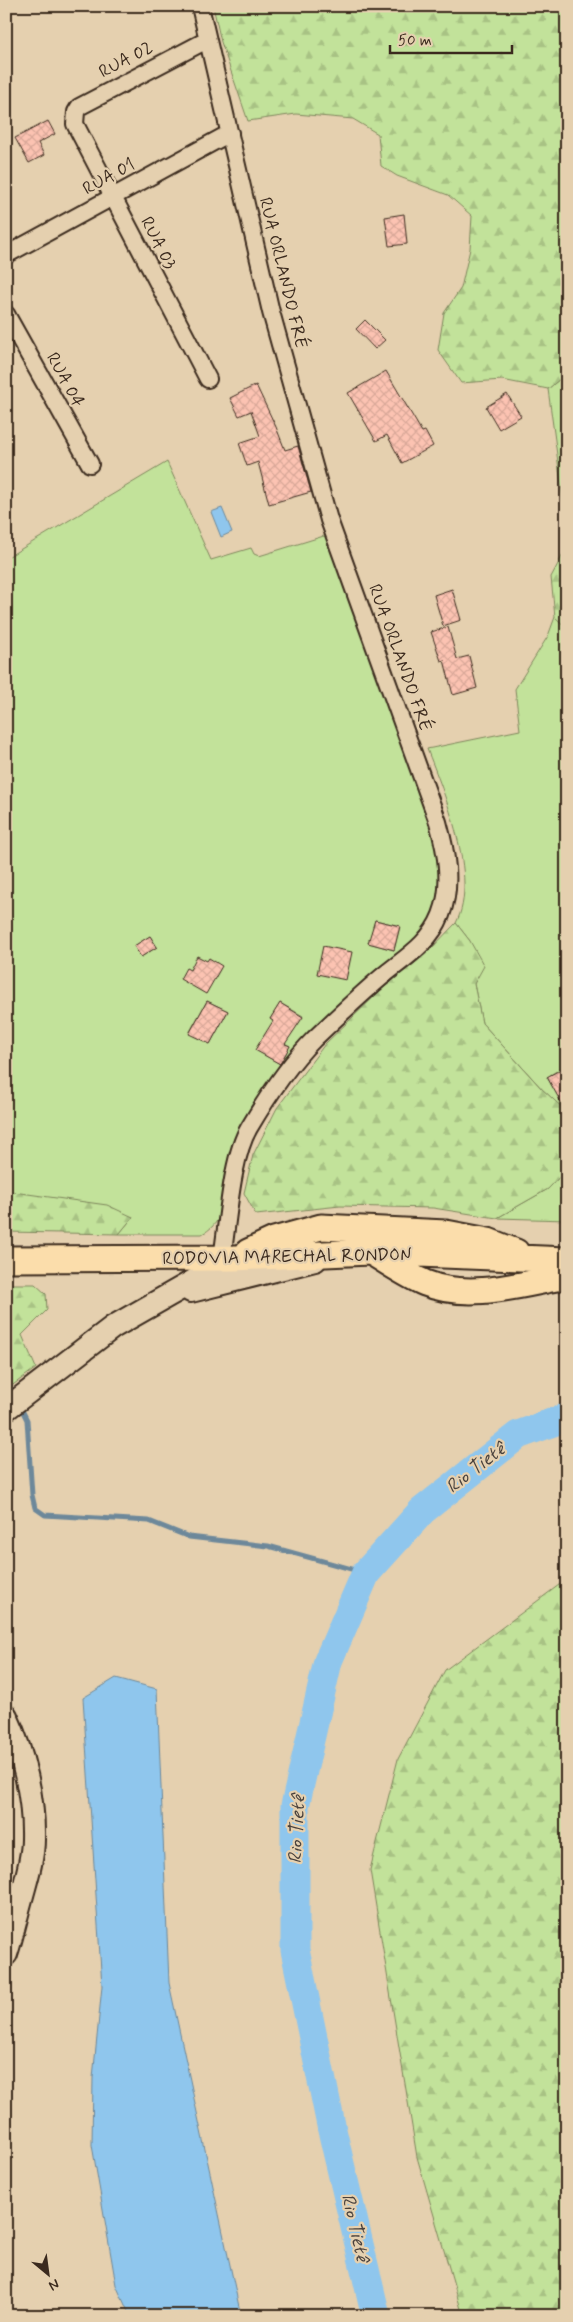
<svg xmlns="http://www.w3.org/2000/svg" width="573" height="2322" viewBox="0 0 573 2322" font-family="Mynerve,sans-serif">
<defs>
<pattern id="industrial-grid" width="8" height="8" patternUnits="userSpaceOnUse" patternTransform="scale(1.25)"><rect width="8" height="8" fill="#e5c6aa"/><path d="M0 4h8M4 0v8" fill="none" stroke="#c5aa92"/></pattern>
<pattern id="forest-firs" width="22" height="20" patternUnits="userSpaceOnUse" patternTransform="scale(1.25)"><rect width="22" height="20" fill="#c2e29a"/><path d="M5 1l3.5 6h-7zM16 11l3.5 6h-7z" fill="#a8c284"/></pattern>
<pattern id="building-cross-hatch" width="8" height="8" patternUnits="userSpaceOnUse" patternTransform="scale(1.25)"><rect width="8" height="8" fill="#fcc3b2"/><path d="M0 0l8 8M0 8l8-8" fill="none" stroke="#d9a899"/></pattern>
</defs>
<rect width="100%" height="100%" fill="#e5d0af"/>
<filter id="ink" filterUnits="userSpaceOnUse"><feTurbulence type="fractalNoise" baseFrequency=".02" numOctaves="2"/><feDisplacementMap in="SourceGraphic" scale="10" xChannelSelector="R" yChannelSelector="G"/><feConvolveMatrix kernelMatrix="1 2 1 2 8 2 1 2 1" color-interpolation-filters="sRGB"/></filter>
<g filter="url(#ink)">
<path fill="url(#industrial-grid)" d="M6 1798 10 1837 6 1886Z"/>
<path fill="#c2e29a" stroke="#7e865c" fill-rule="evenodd" d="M567 373V528L548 389Z
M167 462 211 560 251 548 254 554 259 556 327 535 432 824C438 854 447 884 435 913 419 952 361 981 331 1011 308 1035 289 1061 270 1088 256 1107 239 1126 232 1149 223 1175 233 1219 202 1234H119L133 1217 6 1191V558ZM375 920 400 926 394 950 369 943ZM150 936 157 947 141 957 134 946ZM207 1001 228 1011 210 1044 189 1033ZM280 1003 303 1016 292 1033 270 1019ZM266 1033 290 1046 280 1064 256 1050Z
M555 617 567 628V1073L563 1067 547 1077 567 1112 543 1090 482 1023 474 984 470 941 456 923C480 878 444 793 427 749L520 730 515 689 548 636Z
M567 1169V1220L497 1218 548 1189Z"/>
<path fill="url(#forest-firs)" stroke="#7e865c" d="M213 6H567V373L548 389 502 380 461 383 438 350 444 313 461 288 470 249 472 216 448 195 397 176 381 166 378 134 353 119 296 114 248 121 221 42Z
M567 547V628L555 617 551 577Z
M456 923 470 941 484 966 474 984 482 1023 541 1088 567 1112V1169L548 1189 497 1218 433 1208 340 1206 256 1215 244 1193 253 1155 277 1108 325 1044 381 990 426 954Z
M6 1191 107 1205 133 1217 119 1234 6 1232Z
M6 1284H35L46 1294 47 1310 22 1335 36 1368 6 1390Z
M567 1579V2316H463L417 2157 370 1870 398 1759 445 1670Z"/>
<path fill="#8fc6ed" stroke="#6d889a" d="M222 508 232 532 221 537 211 512Z
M116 1678 157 1689 169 1983 241 2316H130L116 2285 92 2145 93 2078 102 1986 83 1698Z"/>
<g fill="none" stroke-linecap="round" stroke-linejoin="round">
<path stroke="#6d889a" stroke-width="5" d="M6 1381 14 1396
M20 1406 27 1420 32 1495 35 1508 45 1515 149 1521 189 1537 268 1546 366 1573"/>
<path stroke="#8fc6ed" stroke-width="29" d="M376 2316 332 2130 295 1950V1806L328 1661 366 1573 422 1511 518 1435 567 1417"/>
</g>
<path fill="url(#building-cross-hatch)" stroke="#3b2a1e" d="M48 121 55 134 38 143 44 155 29 163 15 138Z
M404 214 407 244 389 246 385 217Z
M365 320 385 340 375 349 356 329Z
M386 371 422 432 425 431 433 446 402 463 387 435 376 441 348 393Z
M256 385 276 427 285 450 298 446 311 492 269 504 258 462 247 466 239 443 260 436 251 411 239 416 230 398Z
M507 394 521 416 499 429 486 407Z
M452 589 461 620 443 626 434 595Z
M448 627 457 659 469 656 477 688 453 695 444 660 441 661 431 632Z
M375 920 400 926 394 950 368 943Z
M150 936 157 947 141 957 134 946Z
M323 946 352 952 346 980 317 974Z
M197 956 207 961 209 958 222 966 206 994 180 979 186 968 190 970Z
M207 1001 228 1011 210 1044 189 1034Z
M280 1003 303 1017 285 1044 290 1046 280 1064 255 1050 273 1021 270 1019Z
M567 1066V1113L547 1077Z"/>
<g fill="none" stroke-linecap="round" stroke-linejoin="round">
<defs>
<path id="street" d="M200 6 271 312 329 520 438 822C446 851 453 885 441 915 430 943 406 957 384 975 360 995 337 1017 314 1039 290 1063 266 1099 249 1128 231 1159 228 1222 222 1258
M207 40 79 107 76 112 75 124 208 379
M6 255 230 133
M6 314 90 464"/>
<path id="secondary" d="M191 1291 315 1260
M6 1409 113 1327 234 1258
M6 1716C23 1753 34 1797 33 1839 33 1859 26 1880 21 1899 16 1917 12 1936 6 1954"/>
<path id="primary" d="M248 1252 274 1240 321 1227 446 1233 488 1241 516 1252
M374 1254C391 1264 408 1276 425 1283 470 1301 522 1284 567 1276
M6 1259 234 1258 370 1252 567 1260"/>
</defs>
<use href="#street" stroke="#3b2a1e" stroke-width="20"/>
<use href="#secondary" stroke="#3b2a1e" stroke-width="26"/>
<use href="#primary" stroke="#3b2a1e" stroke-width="29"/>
<use href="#street" stroke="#e5d0af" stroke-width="16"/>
<use href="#secondary" stroke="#e5d0af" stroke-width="22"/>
<use href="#primary" stroke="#fbddab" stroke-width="25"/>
</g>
</g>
<g text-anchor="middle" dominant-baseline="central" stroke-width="4.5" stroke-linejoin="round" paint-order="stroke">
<g font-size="18" fill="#3b2a1e" stroke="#e5d0af">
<text transform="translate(126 60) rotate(-28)">RUA 02</text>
<text transform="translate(109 177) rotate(-29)">RUA 01</text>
<text transform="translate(158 243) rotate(62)">RUA 03</text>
<text transform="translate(283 273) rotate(76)">RUA ORLANDO FRÉ</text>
<text transform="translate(65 380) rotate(61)">RUA 04</text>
<text transform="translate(400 658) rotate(70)">RUA ORLANDO FRÉ</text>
<text transform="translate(287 1257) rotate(-1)">RODOVIA MARECHAL RONDON</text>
</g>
<g font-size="19" font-style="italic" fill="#48413d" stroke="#e5d0af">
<text transform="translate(476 1468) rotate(-38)">Rio Tietê</text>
<text transform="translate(297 1829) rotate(-87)">Rio Tietê</text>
<text transform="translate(355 2228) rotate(77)">Rio Tietê</text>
</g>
</g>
<rect width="573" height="2322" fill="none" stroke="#e5d0af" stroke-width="25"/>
<rect x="12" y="12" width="548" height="2297" fill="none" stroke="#3b2a1e" stroke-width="2" filter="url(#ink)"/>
<g transform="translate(48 2274) rotate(151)" stroke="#e5d0af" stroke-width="4" paint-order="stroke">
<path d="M0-4L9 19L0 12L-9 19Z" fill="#3b2a1e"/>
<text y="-8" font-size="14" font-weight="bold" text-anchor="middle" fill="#3b2a1e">N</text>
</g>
<path d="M390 45v8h122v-8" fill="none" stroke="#3b2a1e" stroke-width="2.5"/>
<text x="398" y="45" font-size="15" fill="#3b2a1e" stroke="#e5d0af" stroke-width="4" paint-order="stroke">50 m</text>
</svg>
